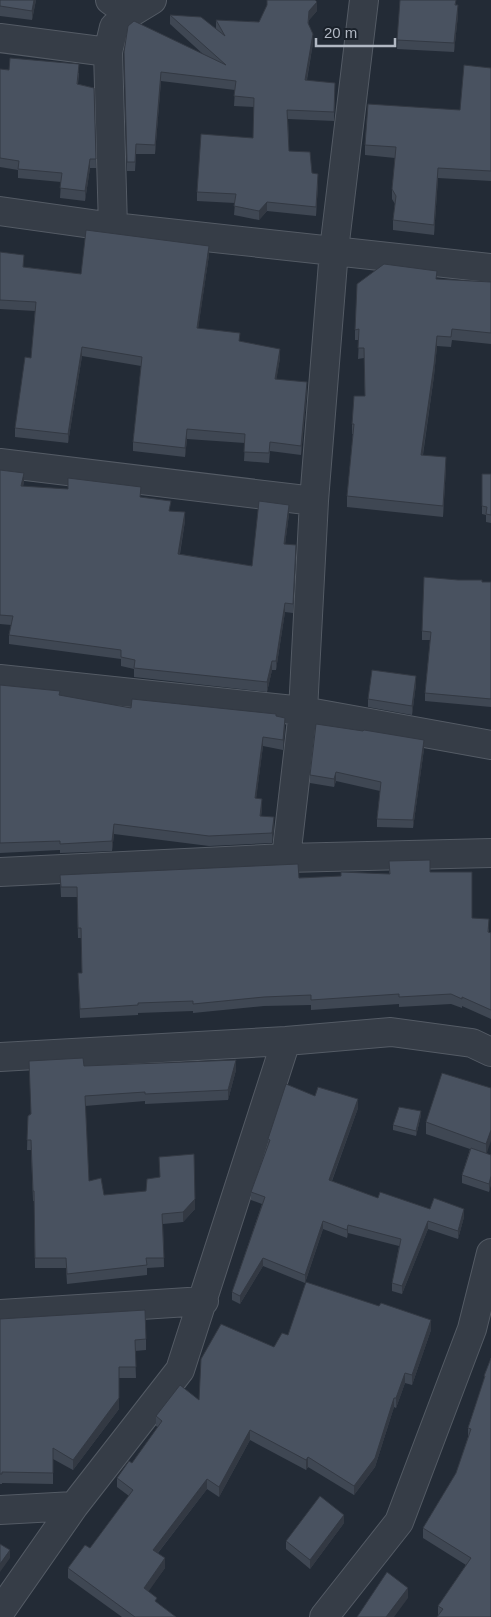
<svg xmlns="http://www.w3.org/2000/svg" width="491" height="1617" viewBox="0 0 491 1617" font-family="Arial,sans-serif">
<rect width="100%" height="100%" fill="#232b36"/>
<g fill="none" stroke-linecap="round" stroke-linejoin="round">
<defs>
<path id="minor" d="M110 0 129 14
M0 38 108 52
M0 211 113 227 491 268
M113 227 108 52 114 27 129 14 152 0
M0 463 314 501
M0 679 303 711 491 745
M286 858 303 711 314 501 334 250 364 0
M0 872 286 858 491 853
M0 1057 286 1041 391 1032 472 1043 491 1052
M0 1314 204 1301
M0 1510 74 1506
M0 1612 74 1506 180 1370 286 1041
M324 1617 399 1522 472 1329 491 1253"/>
</defs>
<use href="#minor" stroke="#545b65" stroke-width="30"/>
<use href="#minor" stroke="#363d47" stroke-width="28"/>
</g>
<path fill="#3f4753" d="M0 0H36L32 20 0 16Z
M400 0H456V5L458 15 454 52 397 49Z
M317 11 309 20 308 24 313 43 307 80 335 92 334 121 288 119 289 151 312 173 318 184 316 216 267 211 259 220 234 215 235 203 197 201V192L253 138 254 107 234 106 235 90 161 81 155 154H136L135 171H127L124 52 204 55 170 24V15L216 28V20L259 22Z
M491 68V181L438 178 434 235 393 230V220L395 204 392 199V189L395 158 365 155V145L460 110Z
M0 69 9 70 79 73 78 84 94 88 96 168H90L85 201 60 198 61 182 18 178V170L0 167Z
M0 252 24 267 81 274 209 255 198 328 240 341 280 358 276 380 307 391 301 455 270 451 269 463 244 461 245 443 187 439 185 457 133 451V442L141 366 82 356 68 443 15 437V428L31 358 35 311 0 309Z
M437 279 491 282V344L452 340 451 347 437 346 434 376 423 455 446 467 443 517 347 507V496L353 434H352V424L365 396 364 358 358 359 359 340H355V330Z
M0 470 24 482 23 486 141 497 170 511 185 521 180 554 252 566 289 514 285 544 296 554 293 613 285 612 276 670H272L267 692 134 677V669L121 666V659L9 644V635L11 625 0 624Z
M482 474H491V523L486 522V515L482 514Z
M482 582H491V707L425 701V693L430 640H422V631Z
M416 684 412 715 368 707V699Z
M0 685 131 708 276 716 285 728 283 750 263 746 256 798 262 809 261 816 274 827 272 843 209 846 114 834 112 851 60 853V850L0 853Z
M424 749 413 828 377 827V819L380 791 336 781 334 787 310 783V775Z
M389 861 430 872 472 918 489 929V932L491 933V1019L462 1006V1008L451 1004 399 1007V1004L311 1010V1005L264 1006 193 1013V1011L138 1013V1015L80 1018 78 973H82L81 938H78L77 897H61L60 875 299 878 389 874Z
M84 1066 236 1070 228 1100 145 1104V1101L85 1106 89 1181 104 1195 195 1209 183 1222 163 1224 164 1267 147 1268V1275L67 1284 66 1268H35L34 1201H33L31 1150H27L28 1116Z
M491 1088 487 1154 491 1155V1184L489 1192 462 1183V1175L470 1149 426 1134V1122Z
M315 1096 358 1108 332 1181 378 1198 464 1217 458 1239 428 1229 402 1294 392 1291V1283L399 1246 348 1233 347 1238 323 1229 305 1283 263 1266 240 1304 232 1300V1292L262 1204 251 1200V1192L268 1144V1139Z
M421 1115 416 1136 393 1130V1125Z
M0 1319 146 1339V1350L135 1351 136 1378H119V1409L73 1470 53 1459V1484L2 1483V1484H0Z
M431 1330 412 1385 405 1383 396 1408 394 1407 375 1467 354 1495 308 1467 306 1470 250 1440 219 1497 207 1489 158 1553 165 1568 148 1591 157 1603 176 1617H122L68 1578V1568L90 1548 129 1496 117 1487V1478L132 1463 158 1427 156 1426V1416L199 1400 274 1347 288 1335Z
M491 1358V1617L438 1616V1606L466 1565 423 1538V1528L456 1473 468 1437V1428L484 1379V1376Z
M344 1523 310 1569 286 1549V1541Z"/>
<path fill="#333943" d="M34 0H36L32 20V11Z
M317 2V11L309 20 308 32 309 11Z
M458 5V15L454 52V43Z
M313 34V43L305 89V80Z
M161 72V81L155 154V145Z
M90 159V168L85 201V191Z
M438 168V178L434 235V225Z
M318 174V184L316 216V207Z
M267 202V211L259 220V211Z
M209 246V255L197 337V328Z
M437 336V346L434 376 421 466V455Z
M82 347V356L68 443V434Z
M280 349V358L275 389V379Z
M307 382V391L301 455V446Z
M187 429V439L185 457V448Z
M446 457V467L443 517V506Z
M24 473V482L21 495V486Z
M289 505V514L284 553V544Z
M185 512V521L178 563V554Z
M285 603V612L276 670V661Z
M272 661V670L267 692V682Z
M416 676V684L412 715V706Z
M285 718V728L283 750V740Z
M263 737V746L255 808V798Z
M424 740V749L413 828V820Z
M336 772V781L334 787V779Z
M262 799V809L260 825V816Z
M274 817V827L272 843V833Z
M114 824V834L112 851V841Z
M236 1060V1070L228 1100V1090Z
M358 1099V1108L329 1188V1180Z
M421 1111V1115L416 1136V1131Z
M491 1130V1141L486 1155V1144Z
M491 1176V1184L489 1192V1184Z
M195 1199V1209L183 1222V1212Z
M464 1209V1217L458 1239V1231Z
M323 1221V1229L305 1283V1275Z
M428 1221V1229L402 1294V1286Z
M348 1225V1233L347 1238V1230Z
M263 1258V1266L240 1304V1296Z
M431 1320V1330L412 1385V1375Z
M405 1373V1383L396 1408V1398Z
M119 1398V1409L73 1470V1460Z
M394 1398V1407L375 1467 354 1495V1486Z
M250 1430V1440L219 1497V1487Z
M308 1457V1467L306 1470V1460Z
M207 1479V1489L153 1559V1550Z
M344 1515V1523L310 1569V1560Z
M10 1550V1558L0 1572V1564Z
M165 1558V1568L144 1598V1588Z
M408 1588V1598L394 1617H386Z"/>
<path fill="#495260" stroke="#333943" d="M0 0H34L32 11 0 6Z
M267 0H315L317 2 309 11 308 23 313 34 305 80 335 83 334 112 287 110 289 151 310 152 312 173 318 174 316 207 267 202 259 211 234 206 236 194 197 192 201 134 253 138 254 98 234 96 236 81 161 72 155 145 136 144 135 162H127L124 52 128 26 134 21 226 65 170 15 201 17 225 36 216 20 259 22 267 5Z
M400 0H456L455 5H458L454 43 397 40Z
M10 58 79 64 77 84 94 88 96 159H90L85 191 60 188 62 173 18 169 19 161 0 158V69L9 70Z
M464 65 491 68V171L438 168 434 225 393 220 396 196 392 189 396 147 365 145 368 104 460 110Z
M86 230 209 246 197 328 240 333 239 341 280 349 275 379 307 382 301 446 270 442 269 453 244 452 245 434 187 429 185 448 133 442 142 357 82 347 68 434 15 428 25 357 31 358 36 302 0 300V252L24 255 23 267 81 274Z
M384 264 437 271 436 279 491 282V333L452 329 451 337 437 336 434 365 421 455 446 457 443 506 347 496 354 424H352L354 396H365L364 348H358L359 329 355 330 357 284Z
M0 470 24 473 21 486 68 489V478L141 487 140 497 171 501 169 511 185 512 178 554 252 566 259 501 289 505 284 544 296 545 293 604 285 603 276 661H272L267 682 134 668 135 660 121 657V650L9 635 13 616 0 615Z
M482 474H491V515L486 514 487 507 482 506Z
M424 577 458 580H482V582H491V699L425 693 431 632 422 631Z
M372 670 416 676 412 706 368 699Z
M0 685 60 691 59 695 131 708 132 699 276 714V716L285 718 283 740 263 737 255 798 262 799 260 816 274 817 272 833 209 836 114 824 112 841 60 844V841L0 843Z
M316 724 363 731 364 730 424 740 413 820 377 819 381 782 336 772 334 779 310 775Z
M430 860V872H472V918L489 919 488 932 491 933V1010L462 997V999L451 994 399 997V994L311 1000V995L264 997 193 1004V1001L138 1003V1005L80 1009 78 973H82L81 928H78L77 887H61L60 875 298 864 299 878 341 876V872L390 874 389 861Z
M83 1058 84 1066 236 1060 228 1090 145 1094V1092L85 1096 89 1181 101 1178 104 1195 146 1191 147 1179 160 1177 159 1157 194 1154 195 1199 183 1212 162 1214 164 1258H146L147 1265 67 1274 66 1258H35L34 1191H33L31 1140H27L28 1116 31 1114 29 1061Z
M442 1073 491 1088V1130L486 1144 426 1122Z
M286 1084 315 1096 318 1087 358 1099 329 1180 378 1198 380 1192 430 1209 434 1198 464 1209 458 1231 428 1221 402 1286 392 1283 401 1239 348 1225 347 1230 323 1221 305 1275 263 1258 240 1296 232 1292 265 1197 251 1192 270 1140 268 1139Z
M399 1107 421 1111 416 1131 393 1125Z
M471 1148 491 1155V1176L489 1184 462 1175Z
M306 1282 379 1306 381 1303 431 1320 412 1375 405 1373 396 1398H394L375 1458 354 1486 308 1457 306 1460 250 1430 219 1487 207 1479 153 1550 165 1558 144 1588 157 1598 155 1601 176 1617H135L68 1568 85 1545 90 1548 133 1490 117 1478 129 1461 132 1463 162 1421 156 1416 180 1385 199 1400 201 1359 221 1324 274 1347 282 1333 288 1335Z
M145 1310 146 1339 135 1340 136 1367H119V1398L73 1460 53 1448V1473L2 1472V1474H0V1319Z
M491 1358V1617H437L443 1609 438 1606 471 1558 423 1528 456 1473 471 1429 468 1428 485 1376H484Z
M320 1496 344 1515 310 1560 286 1541Z
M0 1544 10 1550 0 1564Z
M387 1572 408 1588 386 1617H357Z"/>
<path d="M316 38v8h79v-8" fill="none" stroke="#b1b8c3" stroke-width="2.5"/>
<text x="324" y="38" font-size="15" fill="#b1b8c3" stroke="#1b222b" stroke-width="4" paint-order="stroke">20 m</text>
</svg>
